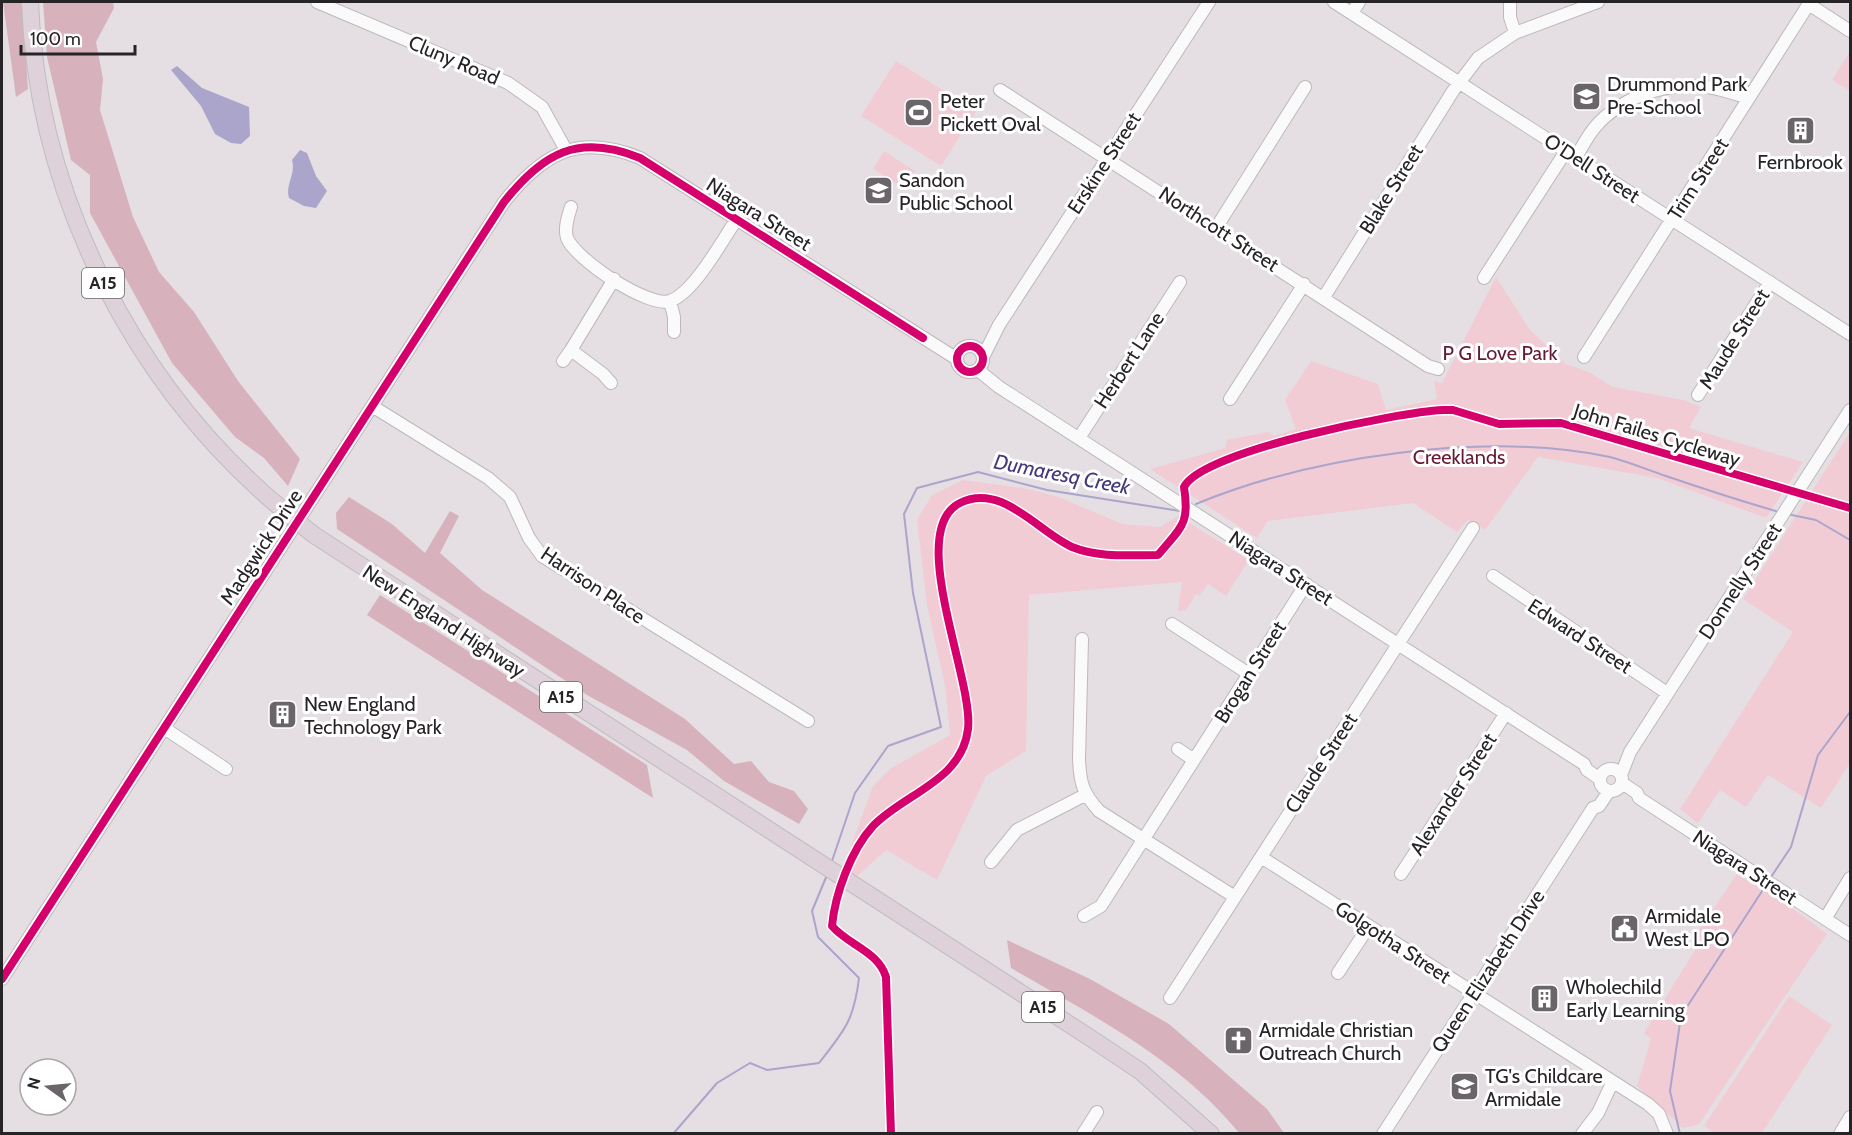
<svg xmlns="http://www.w3.org/2000/svg" width="1852" height="1135" viewBox="0 0 1852 1135" font-family="Cabin,sans-serif">
<rect width="100%" height="100%" fill="#e5dfe4"/>
<path fill="#f1ccd5" d="M1849 53 1850 54V91L1832 80Z
M896 61 976 111 941 166 861 116Z
M884 151 915 171 904 188 873 169Z
M1496 277 1530 330 1566 364 1589 372 1613 387 1684 400 1701 407 1689 428 1803 462 1766 518 1657 478 1538 457 1485 530 1468 520 1457 532 1413 503 1268 521 1257 538 1150 469 1225 448 1227 440 1268 432 1274 436 1296 429 1285 400 1311 361 1378 384 1386 410 1437 399 1434 381 1442 383Z
M1850 432V763L1821 808 1768 775 1746 807 1720 790 1698 823 1680 809 1793 632 1743 599Z
M963 480 1028 489 1059 497 1122 524 1160 527 1178 516 1249 560 1226 596 1208 584 1199 596 1196 594 1186 610 1178 611 1182 582 1029 595 1026 751 986 776 937 880 886 850 854 879 842 871 873 786 890 769 950 735 945 686 927 605 917 520 932 495Z
M1737 874 1784 902 1827 934 1699 1124 1683 1128 1637 1086 1651 1039 1644 1033 1698 945 1692 940Z
M1789 996 1832 1025 1762 1133H1715L1704 1126Z"/>
<path fill="#d7b1bb" d="M3 2H22L28 89 16 97Z
M43 2H113L114 8 96 42 103 79 100 110 133 217 159 272 194 312 238 381 300 459 288 486 264 458 235 437 172 363 90 213V175L71 160 47 57Z
M349 497 392 524 425 553 450 511 459 516 440 553 482 590 685 719 734 764 751 761 769 782 794 791 808 809 799 824 724 781 687 750 587 695 337 529 336 513Z
M380 595 647 765 653 798 367 615Z
M1007 940 1090 979 1169 1024 1267 1109 1284 1133H1239C1180 1060 1092 1015 1011 968Z"/>
<path fill="#aba4cb" d="M177 66 202 88 249 107 250 136 241 144 231 143 215 134 201 106 171 70Z
M300 150 307 153 316 176 327 191 316 208 304 206 289 198C285 184 296 175 292 160Z"/>
<g fill="none" stroke-linecap="round" stroke-linejoin="round">
<path stroke="#aba4cb" stroke-width="2" d="M1196 504C1312 456 1486 431 1610 457 1629 462 1648 470 1666 476 1704 489 1741 501 1779 512
M1787 514 1816 520 1850 540
M832 861 855 793 888 746 941 727 913 593 904 514 917 488 978 472 1047 490 1180 511
M1771 877 1791 847 1818 755 1850 712
M673 1134 717 1083 750 1063 767 1070 819 1063C845 1030 854 1020 859 978L818 937 812 911 827 875
M1680 1134 1670 1091 1681 1016 1766 885"/>
<defs>
<path id="minor" d="M317 2 508 83 542 107 566 150
M1334 2 1850 334
M1510 2V17L1515 33
M1810 5 1850 31
M1352 13 1359 2
M1000 90 1428 366 1438 369
M1576 157C1582 147 1588 135 1596 126 1618 100 1661 84 1695 86 1714 86 1731 93 1749 98
M571 207C568 216 564 228 567 238 575 259 648 308 670 301 695 292 722 240 737 219
M1216 228 1305 87
M1484 278 1566 151
M1324 297 1453 91 1478 58 1515 33 1598 2
M670 301 674 317V332
M957 359a13 13 0 1 1 26 0a13 13 0 1 1-26 0Z
M983 357 999 325 1209 2
M1584 357 1810 2
M563 361 571 350
M978 370 999 387 1584 764 1587 770 1600 779
M611 383 603 374 571 350 614 279
M1698 395 1770 282
M1230 399 1304 284
M372 406 488 478 510 497 529 538 542 556 808 721
M1079 438 1180 282
M1493 576 1667 693
M1172 624 1249 674
M1082 639 1079 759C1080 784 1083 793 1099 811L1235 897
M164 728 226 769
M1178 749 1194 760
M1600 780a11 11 0 1 1 22 0a11 11 0 1 1-22 0Z
M1621 775 1630 752 1850 410
M1622 783 1637 793 1639 798 1850 935
M1261 857 1648 1104 1659 1114 1667 1134
M991 862 1017 830 1085 795
M1401 874 1506 713
M1084 916 1101 906 1306 584
M1825 919 1850 878
M1338 973 1369 926
M2 979 504 202C543 153 578 133 640 158L957 359
M1170 998 1473 528
M1083 1134 1097 1112
M1383 1134 1593 808 1599 806 1609 791
M1582 1134 1598 1113 1612 1083
M1840 1134 1850 1117"/>
<path id="highway" d="M30 2C37 196 134 386 283 510
M314 535 1092 1039 1140 1071 1211 1134"/>
</defs>
<use href="#minor" stroke="#bdb8bc" stroke-width="14"/>
<use href="#highway" stroke="#bebcbe" stroke-width="18"/>
<use href="#minor" stroke="#fbfafb" stroke-width="12"/>
<use href="#highway" stroke="#dfd1d9" stroke-width="16"/>
<defs>
<path id="highway-bridge" d="M283 510 314 535"/>
</defs>
<use href="#highway-bridge" stroke="#bebcbe" stroke-width="18" stroke-linecap="butt"/>
<use href="#highway-bridge" stroke="#dfd1d9" stroke-width="16"/>
<defs>
<path id="cycleway" d="M957 359a13 13 0 1 1 26 0a13 13 0 1 1-26 0Z
M2 979 504 202C543 153 578 133 640 158L923 338
M891 1134 886 977C878 951 848 945 832 926 835 894 851 850 873 826 905 793 962 781 968 729 974 680 905 530 960 503 1002 482 1038 532 1072 547 1099 558 1130 555 1158 555 1181 527 1190 525 1184 487 1202 451 1399 412 1443 410H1453L1499 424 1561 423 1850 508"/>
</defs>
<use href="#cycleway" stroke="#fff" stroke-width="11"/>
<use href="#cycleway" stroke="#d6006c" stroke-width="8"/>
</g>
<defs>
<symbol id="school-square" viewBox="-11 -11 22 22"><rect x="-9" y="-9" width="18" height="18" rx="4" fill="#6a6569" stroke="#fff"/><path d="M0-5L7-2L0 1L-7-2ZM-4 1L0 2.5L4 1V4Q0 6-4 4Z" fill="#fff"/></symbol>
<symbol id="stadium-square" viewBox="-11 -11 22 22"><rect x="-9" y="-9" width="18" height="18" rx="4" fill="#6a6569" stroke="#fff"/><path d="M0-5a6.5 5 0 1 0 0 10a6.5 5 0 1 0 0-10ZM-3.5-1.8h7v3.6h-7Z" fill="#fff"/></symbol>
<symbol id="building-square" viewBox="-11 -11 22 22"><rect x="-9" y="-9" width="18" height="18" rx="4" fill="#6a6569" stroke="#fff"/><path d="M-4-6H4V6H1V3H-1V6H-4ZM-2.5-4.3h1.7v1.8h-1.7ZM.8-4.3h1.7v1.8H.8ZM-2.5-1h1.7V.8h-1.7ZM.8-1h1.7V.8H.8Z" fill="#fff"/></symbol>
<symbol id="civic-square" viewBox="-11 -11 22 22"><rect x="-9" y="-9" width="18" height="18" rx="4" fill="#6a6569" stroke="#fff"/><path d="M-.6-6.5H3V-4.5H.6V-3L4-1V1h2V6H-6V1h2V-1L-.6-3ZM-1.2 2.5V6h2.4V2.5Z" fill="#fff"/></symbol>
<symbol id="church-square" viewBox="-11 -11 22 22"><rect x="-9" y="-9" width="18" height="18" rx="4" fill="#6a6569" stroke="#fff"/><path d="M-1.2-6h2.4v3.5h3.3v2.4h-3.3V6h-2.4V-.1h-3.3v-2.4h3.3Z" fill="#fff"/></symbol>
</defs>
<g fill-rule="evenodd">
<use href="#school-square" x="1570" y="80" width="33" height="33"/>
<use href="#stadium-square" x="902" y="96" width="33" height="33"/>
<use href="#building-square" x="1784" y="114" width="33" height="33"/>
<use href="#school-square" x="862" y="174" width="33" height="33"/>
<use href="#building-square" x="266" y="698" width="33" height="33"/>
<use href="#civic-square" x="1608" y="912" width="33" height="33"/>
<use href="#building-square" x="1528" y="982" width="33" height="33"/>
<use href="#church-square" x="1222" y="1024" width="33" height="33"/>
<use href="#school-square" x="1448" y="1070" width="33" height="33"/>
</g>
<g text-anchor="middle" dominant-baseline="central" stroke-width="6" stroke-linejoin="round" paint-order="stroke">
<g fill="#fff" stroke="#686668" stroke-width="1.5">
<rect x="82" y="268" width="42" height="30" rx="4.5"/>
<rect x="540" y="682" width="42" height="30" rx="4.5"/>
<rect x="1022" y="992" width="42" height="30" rx="4.5"/>
</g>
<g font-size="18" font-weight="bold" fill="#272427">
<text x="103" y="283">A15</text>
<text x="561" y="697">A15</text>
<text x="1043" y="1007">A15</text>
</g>
<g font-size="20" fill="#272427" stroke="#fff">
<text transform="translate(454 60) rotate(23)">Cluny Road</text>
<text transform="translate(1104 163) rotate(-57)">Erskine Street</text>
<text transform="translate(1592 168) rotate(33)">O'Dell Street</text>
<text transform="translate(1698 179) rotate(-57)">Trim Street</text>
<text transform="translate(1391 189) rotate(-58)">Blake Street</text>
<text transform="translate(759 214) rotate(32)">Niagara Street</text>
<text transform="translate(1219 229) rotate(33)">Northcott Street</text>
<text transform="translate(1734 339) rotate(-58)">Maude Street</text>
<text transform="translate(1129 360) rotate(-57)">Herbert Lane</text>
<text transform="translate(1657 435) rotate(17)">John Failes Cycleway</text>
<text transform="translate(261 547) rotate(-57)">Madgwick Drive</text>
<text transform="translate(1281 568) rotate(33)">Niagara Street</text>
<text transform="translate(1740 581) rotate(-57)">Donnelly Street</text>
<text transform="translate(593 585) rotate(34)">Harrison Place</text>
<text transform="translate(444 621) rotate(33)">New England Highway</text>
<text transform="translate(1580 636) rotate(33)">Edward Street</text>
<text transform="translate(1250 672) rotate(-58)">Brogan Street</text>
<text transform="translate(1321 763) rotate(-57)">Claude Street</text>
<text transform="translate(1453 794) rotate(-57)">Alexander Street</text>
<text transform="translate(1745 867) rotate(33)">Niagara Street</text>
<text transform="translate(1393 942) rotate(33)">Golgotha Street</text>
<text transform="translate(1488 971) rotate(-57)">Queen Elizabeth Drive</text>
</g>
<g font-size="20" fill="#272427" stroke="#fff" text-anchor="start">
<text x="1607" y="84">Drummond Park<tspan x="1607" dy="23">Pre-School</tspan></text>
<text x="940" y="101">Peter<tspan x="940" dy="23">Pickett Oval</tspan></text>
<text x="1800" y="162" text-anchor="middle">Fernbrook</text>
<text x="899" y="180">Sandon<tspan x="899" dy="23">Public School</tspan></text>
<text x="304" y="704">New England<tspan x="304" dy="23">Technology Park</tspan></text>
<text x="1645" y="916">Armidale<tspan x="1645" dy="23">West LPO</tspan></text>
<text x="1566" y="987">Wholechild<tspan x="1566" dy="23">Early Learning</tspan></text>
<text x="1259" y="1030">Armidale Christian<tspan x="1259" dy="23">Outreach Church</tspan></text>
<text x="1485" y="1076">TG's Childcare<tspan x="1485" dy="23">Armidale</tspan></text>
</g>
<g font-size="20" fill="#651a33" stroke="#fff">
<text x="1500" y="353">P G Love Park</text>
<text x="1459" y="457">Creeklands</text>
</g>
<g font-size="21" font-style="italic" fill="#46387a" stroke="#fff">
<text transform="translate(1062 474) rotate(11)">Dumaresq Creek</text>
</g>
</g>
<rect width="1852" height="1135" fill="none" stroke="#272427" stroke-width="6"/>
<g transform="translate(48 1087) rotate(285)"><circle r="28" fill="#ffffff" stroke="#a9a7a9" stroke-width="1.5"/>
<path d="M0-4.5L10 22L0 15L-10 22Z" fill="#6a6569"/>
<text y="-9" font-size="16" font-weight="bold" text-anchor="middle" fill="#272427">N</text>
</g>
<path d="M21 45v9h114v-9" fill="none" stroke="#272427" stroke-width="3"/>
<text x="30" y="45" font-size="18" fill="#272427" stroke="#ffffff" stroke-width="4.5" paint-order="stroke">100 m</text>
</svg>
